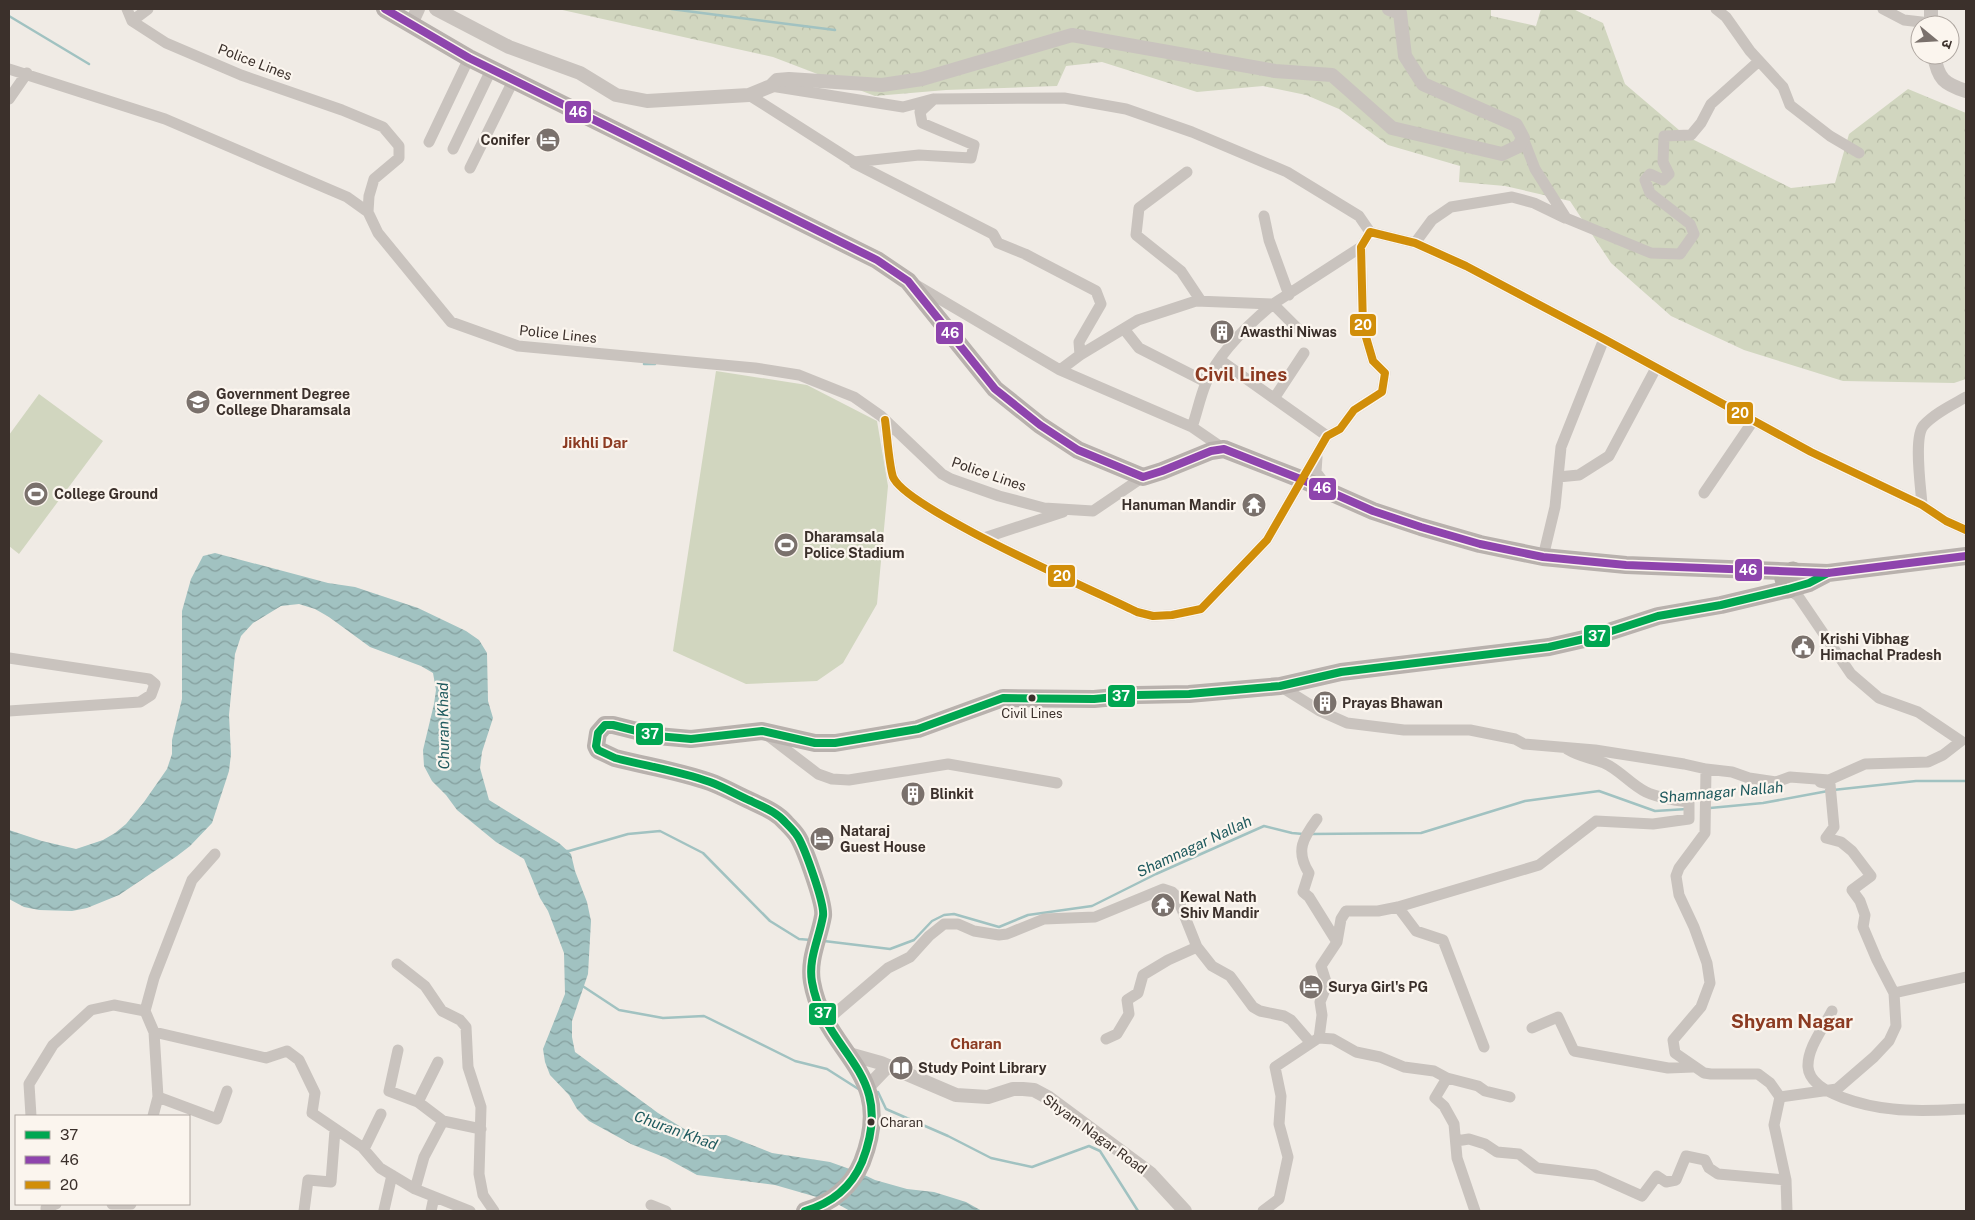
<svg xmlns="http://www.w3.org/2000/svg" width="1975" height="1220" viewBox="0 0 1975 1220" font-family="'Public Sans','Noto Sans Devanagari',sans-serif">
<defs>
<pattern id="forest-crowns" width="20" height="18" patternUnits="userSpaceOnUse" patternTransform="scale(1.25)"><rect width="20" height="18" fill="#d1d6bf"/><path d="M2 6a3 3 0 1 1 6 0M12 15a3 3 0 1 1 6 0" fill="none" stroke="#b4b8a4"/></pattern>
<pattern id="water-waves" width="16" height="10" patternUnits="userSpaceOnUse" patternTransform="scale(1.25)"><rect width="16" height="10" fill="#a1c2c1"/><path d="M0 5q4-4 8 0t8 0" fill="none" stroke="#849e9d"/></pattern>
</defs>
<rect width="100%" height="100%" fill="#f0ebe5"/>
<path fill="#d1d6bf" d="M716 371 807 385 877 421 888 486 877 604 843 663 817 681 746 684 673 651Z
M39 394 103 441 19 554 9 546V435Z"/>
<path fill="url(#forest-crowns)" d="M558 9H1491V16L1536 26 1541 9H1573L1603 23 1625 84 1686 136 1791 188 1835 183 1849 134 1908 89 1966 113V379L1954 383 1843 381 1744 350 1671 316 1611 263 1570 201 1505 186 1459 182 1460 166 1388 145 1339 109 1306 95 1263 86 1197 92 1102 62 1066 66 1057 86 946 90 875 96 773 57Z"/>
<path fill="url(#water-waves)" d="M215 553 328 583 355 587 418 608 466 631 479 640 487 653 488 701 493 718 482 752 480 768 489 800 559 843 571 854 575 871 587 902 591 921 588 974 572 1021V1037L575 1052 658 1113 686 1130 701 1135H726L772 1153 830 1162 858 1172 875 1180 907 1189 934 1192 966 1202 982 1211H850L834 1202 775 1185 697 1175 666 1158 631 1144 589 1121 577 1109 569 1095 550 1075 545 1062 543 1049 565 994 564 953 548 911 540 898 524 859 496 842 457 810 446 795 432 781 424 766 423 750 434 704 436 690 433 673 421 666 370 647 329 617 315 609 299 604 281 606 253 623 241 636 235 654 229 715 231 754 229 771 212 823 190 846 177 856 119 895 87 908 72 911 39 910 24 907 9 899V830L42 841 76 849 103 840 115 833 126 824 144 802 167 769 172 754V740L182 699V611L191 579 203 556Z"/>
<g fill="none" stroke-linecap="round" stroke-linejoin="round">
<path stroke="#a1c2c1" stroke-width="2.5" d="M671 9 835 30
M9 16 89 64
M644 364H655
M1833 790 1916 781H1966
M1710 808 1763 803 1828 791
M1311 834 1421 833 1525 801 1599 791 1655 811 1687 809
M565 851H569L628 834 660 831 703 853 770 921 799 939 811 940
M824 941 890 949 914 940 932 921 944 915 954 914 999 927 1028 915 1092 906 1156 874 1264 826 1292 833 1303 834
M581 985 619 1010 663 1018 704 1016 795 1061 827 1069 860 1090
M875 1092H878L886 1109 948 1136 991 1158 1032 1167 1089 1146 1100 1151 1138 1211"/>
<path stroke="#c9c3be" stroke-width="11" d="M127 9 132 21 166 43 241 75 342 110 383 127 399 146V158L374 179 369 196 368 212 378 233 451 322 518 346 755 368 799 375 854 397 881 416 942 474 951 479 999 496 1044 508 1093 511 1143 477
M1716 9 1726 17 1750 51 1783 87 1790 105 1830 136 1859 153
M1883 9 1904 20 1930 23
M132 21 148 9
M9 69 165 119 347 197 368 212
M771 86 903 107 933 99
M749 95 854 162 919 155 971 158 974 145 922 123 920 112 934 99 1064 98 1126 109 1192 132 1287 172 1359 216 1370 232
M9 99 27 73
M1523 138 1535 169 1566 218 1651 253 1680 254 1694 234 1690 224 1650 193 1645 180 1650 174 1663 180 1669 174 1663 162 1664 136 1691 135 1701 123 1711 104 1759 61
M429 142 469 58
M453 149 492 68
M854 163 993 234 998 243 1025 254 1096 291 1101 304 1079 342 1080 355
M470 168 514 79
M1187 172 1139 208 1136 235 1181 271 1201 301
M1264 216 1269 240 1289 295
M1415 243 1432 220 1451 207 1512 197 1534 203 1565 218
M916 285 1060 370 1192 427 1224 449
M1124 329 1139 348 1206 382
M1220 360 1327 436
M1060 370 1080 355 1138 320 1196 301 1273 304 1361 247
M1275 397 1304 353
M885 420C887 434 889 465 893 477 906 509 1097 592 1137 612L1153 616 1172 615 1201 609 1267 540 1327 436 1340 429 1354 410 1382 392 1385 373 1373 361 1363 327 1361 247 1370 232 1415 243 1466 266 1604 339 1811 452 1922 505 1946 521 1966 530
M1192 427C1197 413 1200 397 1206 383 1218 354 1249 324 1273 304L1302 333
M1317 457 1316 472 1330 491
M1558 477 1579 475 1609 456 1656 368
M1704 493 1753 421
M1922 505C1921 488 1913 436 1924 425 1935 413 1952 405 1966 397
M984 538 1063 512
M1543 557 1555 507 1561 447 1604 339
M9 658 149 679 155 684 151 695 140 702 9 711
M1280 686 1320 711 1347 723 1404 730H1470L1515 739 1524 744 1595 750 1684 764 1706 769 1705 833 1679 868 1676 876 1679 895 1694 927 1707 963 1710 983 1701 1007 1673 1040 1675 1053 1704 1073 1711 1074H1758L1770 1083 1780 1097 1774 1125 1786 1180 1787 1211
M767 735 818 774 832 779 849 780 948 764 1057 783
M1706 769 1732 772 1749 778 1776 782 1790 777 1829 780 1865 764 1928 762 1943 755 1961 741 1918 712 1879 698 1851 674 1798 596 1788 589
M1317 819C1303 838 1295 851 1309 873L1303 892 1309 897 1337 942
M1398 907 1416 931 1443 940 1484 1047
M397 964 425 986 442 1011 460 1020 466 1027 468 1067 481 1107 479 1174 483 1195 494 1211
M1894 993 1966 977
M1832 1011C1824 1027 1807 1048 1808 1067 1810 1095 1871 1107 1893 1109 1917 1112 1942 1110 1966 1109
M826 1021 888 968 910 957 929 936 944 924H958L974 931 999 935 1007 934 1044 919 1095 917 1163 889 1172 892 1177 897 1197 947 1212 966 1230 976 1253 1007 1260 1011 1284 1016 1291 1020 1310 1042
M1532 1028 1558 1017 1574 1051 1668 1068 1693 1067
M154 1032 145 1011 154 978 192 880 215 854
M1106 1039 1117 1034 1129 1014 1127 1000 1138 993 1143 975 1168 960 1197 947
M398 1050 389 1091 418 1102 443 1121 481 1129
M1447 1078 1435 1098 1444 1106 1454 1124 1457 1158 1475 1211
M158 1097 217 1119 227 1091
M1510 1097 1485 1091 1478 1086 1447 1078 1434 1071 1404 1067 1380 1057 1356 1052 1333 1039 1319 1038 1322 1015 1320 1002 1327 985 1321 966 1337 942 1341 919 1346 911H1378L1398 907 1539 865 1596 821 1653 824 1689 819V802C1674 800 1659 798 1646 792 1631 785 1620 770 1604 763 1590 757 1582 758 1567 749
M1780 1097 1837 1089 1874 1057 1889 1041 1896 1026 1894 993 1877 960 1863 927 1865 915 1860 901 1852 890 1871 876 1852 851 1841 842 1826 838 1834 827 1830 784 1820 782
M418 1102 438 1062
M31 1116 29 1084 53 1045 91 1010 114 1005 145 1011
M153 1116 158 1097 154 1032 266 1058 287 1051 299 1060 315 1093 312 1113 362 1147 380 1168 415 1189 470 1211
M1456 1141 1469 1139 1485 1144 1497 1152 1519 1154 1537 1168 1595 1175 1642 1196 1657 1176 1666 1182 1676 1180 1686 1156 1705 1160 1709 1168 1718 1174 1786 1180
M364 1149 381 1114
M415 1189 424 1157 443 1121
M112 1204H131
M651 1205 666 1211
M384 1210 392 1175
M46 1211V1208L56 1204
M304 1211 308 1180 331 1182 335 1130
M431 1211 434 1197
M1263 1211 1279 1199 1288 1157 1279 1124 1281 1096 1275 1067 1317 1039"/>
<path stroke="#c9c3be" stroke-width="14" d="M436 9 509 47 580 73 616 95 647 101 749 95 771 86 777 80 789 79 882 85 922 79 1072 35 1275 71 1332 75 1392 128 1502 154 1519 146 1523 138 1516 125 1423 84 1405 56 1400 13 1389 9
M411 24 418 9
M1931 25V9
M1934 55C1938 79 1944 84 1966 91
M849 1054 881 1063 956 1095 988 1097 1013 1089H1023L1034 1090 1049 1098 1150 1173 1185 1211
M867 1088 888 1066"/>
<path stroke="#b8b1ad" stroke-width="18" d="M385 9 469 58 877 260 908 281 995 389 1040 425 1078 450 1143 477 1162 471 1211 451 1224 449 1303 480 1373 511 1421 527 1480 544 1543 557 1626 565 1828 573 1966 556
M805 1211C832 1203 851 1188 862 1162 898 1071 825 1056 812 982 808 959 819 939 823 916 825 904 805 849 798 837 795 832 790 827 786 823 777 812 763 807 751 801 737 795 724 787 710 782 679 771 646 766 615 758L598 750 596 746 598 733 605 725H613L657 736 691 739 762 731 815 743H835L918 729 1003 698 1094 699 1137 695 1189 694 1280 686 1341 672 1549 647 1593 637 1658 616 1721 605 1788 589 1809 583 1828 573"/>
<path stroke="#b4aea8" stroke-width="19" d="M1788 589 1784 579 1793 571"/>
<defs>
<path id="bus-1" d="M805 1211C832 1203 851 1188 862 1162 898 1071 825 1056 812 982 808 959 819 939 823 916 825 904 805 849 798 837 795 832 790 827 786 823 777 812 763 807 751 801 737 795 724 787 710 782 679 771 646 766 615 758L598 750 596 746 598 733 605 725H613L657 736 691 739 762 731 815 743H835L918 729 1003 698 1094 699 1137 695 1189 694 1280 686 1341 672 1549 647 1593 637 1658 616 1721 605 1788 589 1809 583 1828 573"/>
<path id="bus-2" d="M385 9 469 58 877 260 908 281 995 389 1040 425 1078 450 1143 477 1162 471 1211 451 1224 449 1303 480 1373 511 1421 527 1480 544 1543 557 1626 565 1828 573 1966 556"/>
<path id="bus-3" d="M885 420C887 434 889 465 893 477 906 509 1097 592 1137 612L1153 616 1172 615 1201 609 1267 540 1327 436 1340 429 1354 410 1382 392 1385 373 1373 361 1363 327 1361 247 1370 232 1415 243 1466 266 1604 339 1811 452 1922 505 1946 521 1966 530"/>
</defs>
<use href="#bus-1" stroke="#fbf5ee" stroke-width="11"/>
<use href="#bus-2" stroke="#fbf5ee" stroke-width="11"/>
<use href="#bus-3" stroke="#fbf5ee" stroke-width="11"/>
<use href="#bus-1" stroke="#00a651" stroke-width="8"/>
<use href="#bus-2" stroke="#8e44ad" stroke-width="8"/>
<use href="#bus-3" stroke="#d18e09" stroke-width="8"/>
</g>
<defs>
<symbol id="hotel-disc" viewBox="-11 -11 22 22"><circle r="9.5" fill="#7a716c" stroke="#fbf5ee"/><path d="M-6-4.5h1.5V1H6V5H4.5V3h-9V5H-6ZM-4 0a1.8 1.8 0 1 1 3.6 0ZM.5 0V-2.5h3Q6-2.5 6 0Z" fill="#fff"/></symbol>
<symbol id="building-disc" viewBox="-11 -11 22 22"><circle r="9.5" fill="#7a716c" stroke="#fbf5ee"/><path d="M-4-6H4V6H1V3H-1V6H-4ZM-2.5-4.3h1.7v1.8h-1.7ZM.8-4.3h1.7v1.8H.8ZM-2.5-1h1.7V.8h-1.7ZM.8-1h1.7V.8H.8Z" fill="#fff"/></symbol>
<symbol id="university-disc" viewBox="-11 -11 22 22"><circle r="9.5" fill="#7a716c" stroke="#fbf5ee"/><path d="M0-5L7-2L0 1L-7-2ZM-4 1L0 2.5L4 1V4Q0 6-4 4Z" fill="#fff"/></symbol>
<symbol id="stadium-disc" viewBox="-11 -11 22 22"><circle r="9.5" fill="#7a716c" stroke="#fbf5ee"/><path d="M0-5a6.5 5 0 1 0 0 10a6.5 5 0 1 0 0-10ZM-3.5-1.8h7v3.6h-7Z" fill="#fff"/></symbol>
<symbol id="temple-disc" viewBox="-11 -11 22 22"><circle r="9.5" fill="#7a716c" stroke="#fbf5ee"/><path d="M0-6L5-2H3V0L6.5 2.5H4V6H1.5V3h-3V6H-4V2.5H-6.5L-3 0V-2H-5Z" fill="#fff"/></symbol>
<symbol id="civic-disc" viewBox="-11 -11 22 22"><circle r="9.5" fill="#7a716c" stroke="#fbf5ee"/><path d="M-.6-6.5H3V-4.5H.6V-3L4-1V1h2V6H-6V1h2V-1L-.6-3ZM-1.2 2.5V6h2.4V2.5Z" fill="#fff"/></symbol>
<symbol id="library-disc" viewBox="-11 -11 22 22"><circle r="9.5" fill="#7a716c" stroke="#fbf5ee"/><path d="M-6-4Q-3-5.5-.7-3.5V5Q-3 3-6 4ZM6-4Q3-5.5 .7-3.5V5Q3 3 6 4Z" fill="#fff"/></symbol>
</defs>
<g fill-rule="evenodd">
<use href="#hotel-disc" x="534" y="126" width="28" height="28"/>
<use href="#building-disc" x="1208" y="318" width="28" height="28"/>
<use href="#university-disc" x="184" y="388" width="28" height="28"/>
<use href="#stadium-disc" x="22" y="480" width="28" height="28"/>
<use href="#temple-disc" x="1240" y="491" width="28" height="28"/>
<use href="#stadium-disc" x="772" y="531" width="28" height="28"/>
<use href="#civic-disc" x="1789" y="633" width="28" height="28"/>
<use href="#building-disc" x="1311" y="689" width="28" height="28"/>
<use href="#building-disc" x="899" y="780" width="28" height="28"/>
<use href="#hotel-disc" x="808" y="825" width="28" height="28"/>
<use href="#temple-disc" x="1149" y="891" width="28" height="28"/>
<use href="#hotel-disc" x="1297" y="973" width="28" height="28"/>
<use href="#library-disc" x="887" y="1054" width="28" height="28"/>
</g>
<g fill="#3b302b" stroke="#fbf5ee" stroke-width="2">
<circle cx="1032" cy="698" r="4.5"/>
<circle cx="871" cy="1122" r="4.5"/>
</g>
<g text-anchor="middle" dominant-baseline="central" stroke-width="4.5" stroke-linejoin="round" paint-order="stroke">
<g font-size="13" fill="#3b302b" stroke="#fbf5ee">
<text x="1032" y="713">Civil Lines</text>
<text x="880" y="1122" text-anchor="start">Charan</text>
</g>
<g font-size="14" fill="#3b302b" stroke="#fbf5ee">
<text transform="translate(255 62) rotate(21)">Police Lines</text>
<text transform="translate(558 334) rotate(6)">Police Lines</text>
<text transform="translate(989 474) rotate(19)">Police Lines</text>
<text transform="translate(1095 1134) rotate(36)">Shyam Nagar Road</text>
</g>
<g font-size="14" font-weight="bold" fill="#3b302b" stroke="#fbf5ee" text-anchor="start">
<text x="530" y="140" text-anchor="end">Conifer</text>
<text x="1240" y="332">Awasthi Niwas</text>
<text x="216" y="394">Government Degree<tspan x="216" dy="16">College Dharamsala</tspan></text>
<text x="54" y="494">College Ground</text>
<text x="1236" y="505" text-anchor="end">Hanuman Mandir</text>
<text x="804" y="537">Dharamsala<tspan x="804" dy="16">Police Stadium</tspan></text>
<text x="1820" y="639">Krishi Vibhag<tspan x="1820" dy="16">Himachal Pradesh</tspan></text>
<text x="1342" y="703">Prayas Bhawan</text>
<text x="930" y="794">Blinkit</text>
<text x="840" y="831">Nataraj<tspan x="840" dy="16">Guest House</tspan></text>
<text x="1180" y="897">Kewal Nath<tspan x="1180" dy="16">Shiv Mandir</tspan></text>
<text x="1328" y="987">Surya Girl's PG</text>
<text x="918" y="1068">Study Point Library</text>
</g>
<g font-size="15" font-weight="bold" fill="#8c3b22" stroke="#fbf5ee">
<text x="595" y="442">Jikhli Dar</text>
<text x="976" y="1043">Charan</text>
</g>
<g font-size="15" font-style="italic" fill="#1f5a5e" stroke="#fbf5ee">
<text transform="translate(443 726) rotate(-91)">Churan Khad</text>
<text transform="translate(1721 792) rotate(-5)">Shamnagar Nallah</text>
<text transform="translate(1194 846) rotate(-25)">Shamnagar Nallah</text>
<text transform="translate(676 1130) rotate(20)">Churan Khad</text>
</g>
<g font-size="19" font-weight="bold" fill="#8c3b22" stroke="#fbf5ee">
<text x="1241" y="374">Civil Lines</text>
<text x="1792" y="1021">Shyam Nagar</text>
</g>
</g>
<g stroke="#fbf5ee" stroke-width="2">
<rect x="564" y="100" width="28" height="24" rx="5" fill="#8e44ad"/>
<rect x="1349" y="313" width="28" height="24" rx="5" fill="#d18e09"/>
<rect x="935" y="321" width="29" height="24" rx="5" fill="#8e44ad"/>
<rect x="1726" y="401" width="28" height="24" rx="5" fill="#d18e09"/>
<rect x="1308" y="477" width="29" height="24" rx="5" fill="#8e44ad"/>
<rect x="1734" y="558" width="29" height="24" rx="5" fill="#8e44ad"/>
<rect x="1047" y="564" width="29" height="24" rx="5" fill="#d18e09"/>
<rect x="1583" y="624" width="28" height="24" rx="5" fill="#00a651"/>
<rect x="1107" y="684" width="29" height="24" rx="5" fill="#00a651"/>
<rect x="635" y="722" width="29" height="24" rx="5" fill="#00a651"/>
<rect x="808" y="1002" width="29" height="24" rx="5" fill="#00a651"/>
</g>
<g font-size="14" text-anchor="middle" font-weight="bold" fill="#fff">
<text x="578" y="117">46</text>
<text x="1363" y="330">20</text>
<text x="950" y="338">46</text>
<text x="1740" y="418">20</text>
<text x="1322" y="493">46</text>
<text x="1748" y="575">46</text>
<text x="1062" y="581">20</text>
<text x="1597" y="641">37</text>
<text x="1121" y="701">37</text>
<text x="650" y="739">37</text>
<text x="823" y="1018">37</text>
</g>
<rect width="1975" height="1220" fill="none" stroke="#3b302b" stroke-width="20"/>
<rect x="15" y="1115" width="175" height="90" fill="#fbf5ee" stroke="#aea6a0"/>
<rect x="25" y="1131" width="25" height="8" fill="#00a651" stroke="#aea6a0"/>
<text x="60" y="1140" font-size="15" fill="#3b302b">37</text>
<rect x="25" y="1156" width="25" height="8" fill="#8e44ad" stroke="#aea6a0"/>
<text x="60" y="1165" font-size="15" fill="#3b302b">46</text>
<rect x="25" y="1181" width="25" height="8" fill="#d18e09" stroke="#aea6a0"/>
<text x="60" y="1190" font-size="15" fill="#3b302b">20</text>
<g transform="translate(1935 40) rotate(108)"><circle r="24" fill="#fbf5ee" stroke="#aea6a0"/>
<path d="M0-4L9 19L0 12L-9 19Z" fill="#7a716c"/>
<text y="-8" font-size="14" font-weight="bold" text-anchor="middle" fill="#3b302b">उ</text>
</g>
</svg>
